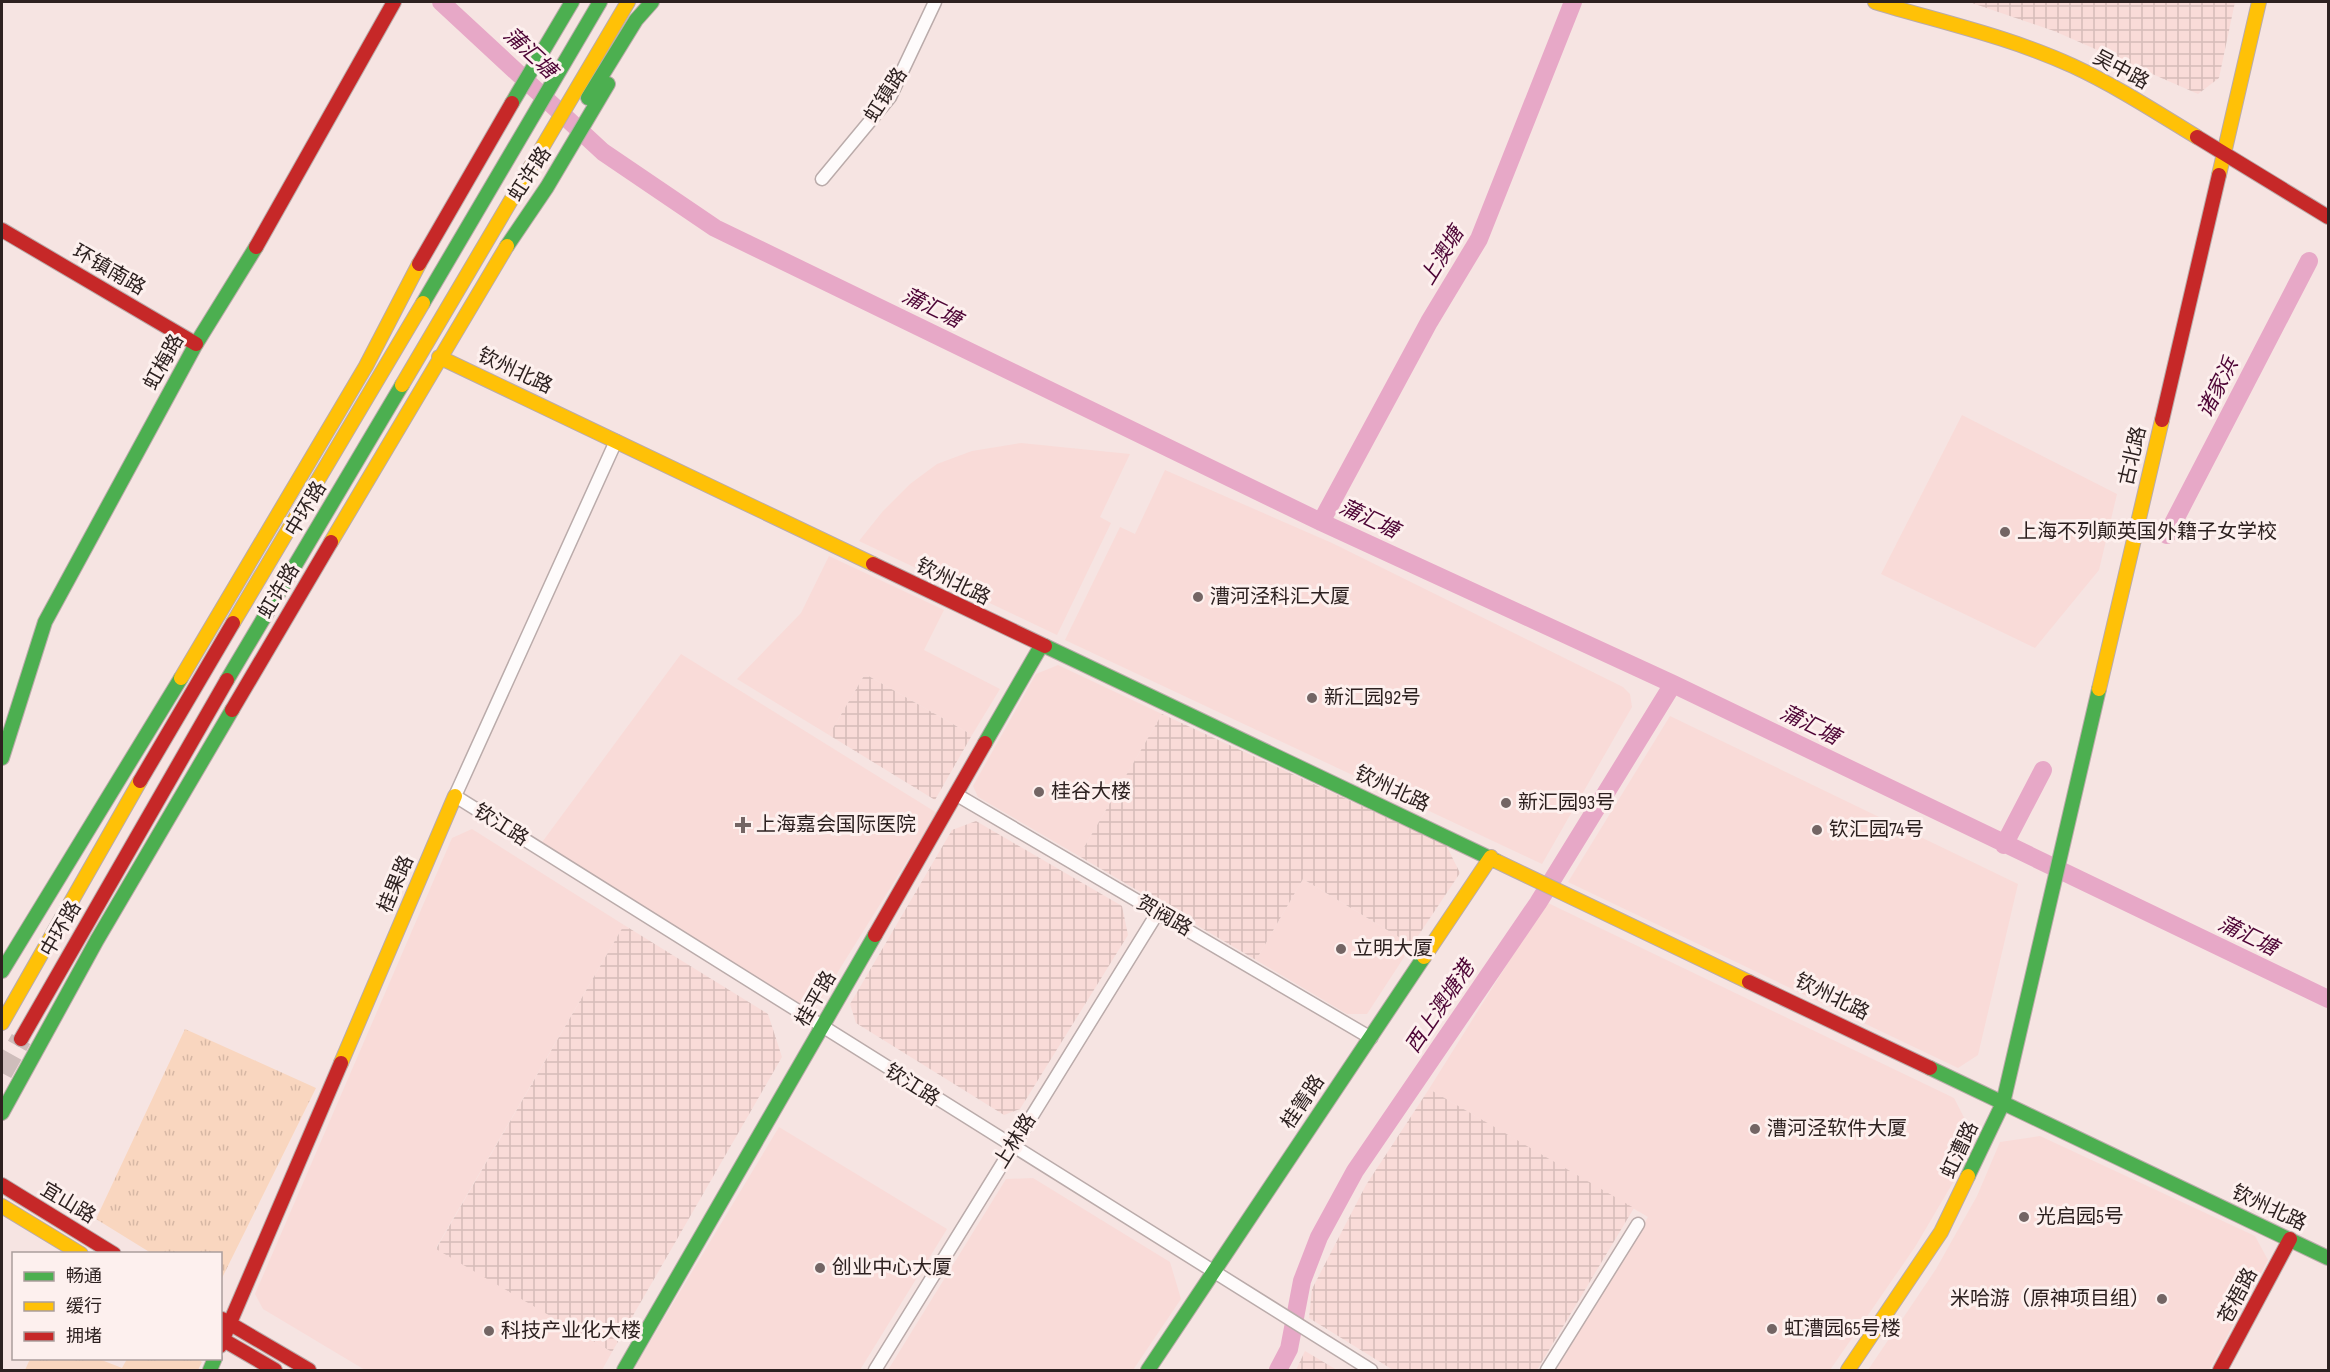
<svg xmlns="http://www.w3.org/2000/svg" width="2330" height="1372" viewBox="0 0 2330 1372" font-family="'Sofia Sans Condensed','Noto Sans SC',sans-serif">
<defs>
<pattern id="industrial-grid" width="8" height="8" patternUnits="userSpaceOnUse" patternTransform="scale(1.5)"><rect width="8" height="8" fill="#f9dbd8"/><path d="M0 4h8M4 0v8" fill="none" stroke="#d6bcb9"/></pattern>
<pattern id="park-tufts" width="24" height="20" patternUnits="userSpaceOnUse" patternTransform="scale(1.5)"><rect width="24" height="20" fill="#f9d6bf"/><path d="M3 7l-1-3M5 7V3M7 7l1-3M15 17l-1-3M17 17v-4M19 17l1-3" fill="none" stroke="#d6b7a4"/></pattern>
</defs>
<rect width="100%" height="100%" fill="#f6e4e2"/>
<path fill="#f9dbd8" d="M1962 415 2117 494 2099 570 2035 648 1881 574Z
M1021 443 1130 454 1100 517 1111 523 1057 635 859 541 883 511 910 484 937 464 972 451Z
M1165 470 1332 543 1623 687 1630 694 1632 707 1542 864 1065 640 1120 527 1135 534Z
M829 556 944 610 924 650 1000 689 972 735 865 674 829 735 737 679 801 613Z
M681 654 937 813 811 1015 540 845Z
M1058 665 1162 714 1079 856 978 797 973 786 1036 674Z
M1670 716 2018 884 1978 1055 1958 1068 1568 882Z
M472 829 624 925 436 1248 612 1352 602 1370H365L263 1309 255 1294 452 838Z
M1303 879 1412 945 1367 1014H1347L1256 960Z
M1546 902 1954 1098 1973 1135 1958 1174 1915 1247 1830 1370H1556L1648 1217 1429 1089Z
M779 1127 947 1229 860 1370H633Z
M2040 1136 2255 1236 2268 1260 2209 1370H1868L1936 1269 1977 1196 2000 1142Z
M1033 1178 1170 1262 1181 1299 1133 1370H888L1006 1179Z"/>
<path fill="url(#industrial-grid)" d="M1969 2H2235L2219 78 2198 94 2054 31Z
M865 674 972 735 935 800 829 735Z
M1162 714 1446 845 1460 873 1412 945 1303 879 1256 960 1079 856Z
M976 821 1122 906 1128 935 1020 1109 1004 1115 856 1023 850 1004 952 830Z
M624 925 768 1014 782 1057 612 1352 436 1249Z
M1429 1089 1634 1208 1537 1370H1393L1309 1318 1312 1289 1366 1185Z
M1305 1351 1337 1370H1296Z"/>
<path fill="url(#park-tufts)" d="M185 1029 316 1088 221 1280 220 1254 151 1253 96 1219Z
M198 1359 202 1362 198 1370H25L30 1359H99L122 1368 127 1359Z"/>
<g fill="none" stroke-linecap="round" stroke-linejoin="round">
<path stroke="#e7a8c7" stroke-width="18" d="M441 2 603 152 715 228 1321 522 1673 684 2328 999
M1321 522 1429 322 1479 239 1573 2
M2167 535 2309 261
M2004 845 2043 770
M1278 1370 1289 1349 1302 1281 1319 1237 1355 1171 1538 903 1673 684"/>
<path stroke="#cebdbb" stroke-width="21" stroke-dasharray="21 10" stroke-linecap="butt" d="M2 1073 21 1039"/>
<defs>
<path id="street" d="M822 179 890 97 935 2
M616 441 455 796 1371 1370
M957 795 1371 1038
M875 1370 1158 912
M1547 1370 1638 1224"/>
<path id="fast" d="M588 98 636 20 652 2
M512 103 572 2
M507 246 547 187 608 84
M423 303 600 2
M1045 646 1496 861
M227 680 402 385
M985 743 1041 646
M2 758 45 622 196 344 256 247
M2 971 181 678
M1930 1068 2328 1258
M2 1113 97 940 232 710
M1968 1176 2003 1103 2099 689
M210 1370 215 1358
M624 1370 875 935
M1148 1370 1424 957"/>
<path id="slow" d="M1875 2C1941 22 2010 37 2073 66 2116 86 2156 112 2197 137
M2219 175 2259 2
M439 357 873 564
M402 385 628 2
M331 542 507 246
M233 623 423 303
M181 678 366 366 419 264
M2099 689 2162 420
M1496 861 1749 982
M1424 957 1491 857
M2 1023 140 781
M341 1063 455 796
M2 1206 81 1254
M1848 1370 1941 1232 1968 1176"/>
<path id="jam" d="M2197 137 2328 217
M2 230 196 344
M256 247 394 2
M419 264 512 103
M2162 420 2219 175
M873 564 1045 646
M232 710 331 542
M140 781 233 623
M875 935 985 743
M1749 982 1930 1068
M21 1039 227 680
M2 1185 114 1254
M222 1319 309 1370
M220 1338 275 1370
M220 1346 341 1063
M2220 1370 2290 1239"/>
</defs>
<use href="#street" stroke="#baabaa" stroke-width="15"/>
<use href="#fast" stroke="#baabaa" stroke-width="16"/>
<use href="#slow" stroke="#baabaa" stroke-width="16"/>
<use href="#jam" stroke="#baabaa" stroke-width="16"/>
<use href="#street" stroke="#fefbfb" stroke-width="12"/>
<use href="#fast" stroke="#4caf50" stroke-width="14"/>
<use href="#slow" stroke="#ffc107" stroke-width="14"/>
<use href="#jam" stroke="#c62828" stroke-width="14"/>
</g>
<g fill="#736564" stroke="#fdf0ee" stroke-width="2">
<circle cx="2005" cy="532" r="6"/>
<circle cx="1198" cy="597" r="6"/>
<circle cx="1312" cy="698" r="6"/>
<circle cx="1039" cy="792" r="6"/>
<circle cx="1506" cy="803" r="6"/>
<path d="M740 816h6v6h6v6h-6v6h-6v-6h-6v-6h6z"/>
<circle cx="1817" cy="830" r="6"/>
<circle cx="1341" cy="949" r="6"/>
<circle cx="1755" cy="1129" r="6"/>
<circle cx="2024" cy="1217" r="6"/>
<circle cx="820" cy="1268" r="6"/>
<circle cx="2162" cy="1299" r="6"/>
<circle cx="1772" cy="1329" r="6"/>
<circle cx="489" cy="1331" r="6"/>
</g>
<g text-anchor="middle" dominant-baseline="central" stroke-width="6" stroke-linejoin="round" paint-order="stroke">
<g font-size="20" fill="#2d2120" stroke="#fdf0ee">
<text transform="translate(2121 70) rotate(28)">吴中路</text>
<text transform="translate(886 95) rotate(-57)">虹镇路</text>
<text transform="translate(530 174) rotate(-57)">虹许路</text>
<text transform="translate(109 270) rotate(30)">环镇南路</text>
<text transform="translate(164 362) rotate(-61)">虹梅路</text>
<text transform="translate(515 371) rotate(25)">钦州北路</text>
<text transform="translate(2133 456) rotate(-77)">古北路</text>
<text transform="translate(306 509) rotate(-59)">中环路</text>
<text transform="translate(953 582) rotate(26)">钦州北路</text>
<text transform="translate(279 591) rotate(-59)">虹许路</text>
<text transform="translate(1392 789) rotate(25)">钦州北路</text>
<text transform="translate(501 825) rotate(32)">钦江路</text>
<text transform="translate(396 884) rotate(-67)">桂果路</text>
<text transform="translate(1164 916) rotate(30)">贺阀路</text>
<text transform="translate(61 929) rotate(-60)">中环路</text>
<text transform="translate(1832 997) rotate(26)">钦州北路</text>
<text transform="translate(816 999) rotate(-60)">桂平路</text>
<text transform="translate(912 1085) rotate(32)">钦江路</text>
<text transform="translate(1303 1102) rotate(-56)">桂箐路</text>
<text transform="translate(1015 1141) rotate(-58)">上林路</text>
<text transform="translate(1960 1150) rotate(-65)">虹漕路</text>
<text transform="translate(68 1203) rotate(31)">宜山路</text>
<text transform="translate(2269 1208) rotate(25)">钦州北路</text>
<text transform="translate(2238 1296) rotate(-62)">苍梧路</text>
</g>
<g font-size="20" fill="#2d2120" stroke="#fdf0ee" text-anchor="start">
<text x="2017" y="532">上海不列颠英国外籍子女学校</text>
<text x="1210" y="597">漕河泾科汇大厦</text>
<text x="1324" y="698">新汇园92号</text>
<text x="1051" y="792">桂谷大楼</text>
<text x="1518" y="803">新汇园93号</text>
<text x="756" y="825">上海嘉会国际医院</text>
<text x="1829" y="830">钦汇园74号</text>
<text x="1353" y="949">立明大厦</text>
<text x="1767" y="1129">漕河泾软件大厦</text>
<text x="2036" y="1217">光启园5号</text>
<text x="832" y="1268">创业中心大厦</text>
<text x="2150" y="1299" text-anchor="end">米哈游（原神项目组）</text>
<text x="1784" y="1329">虹漕园65号楼</text>
<text x="501" y="1331">科技产业化大楼</text>
</g>
<g font-size="21" font-style="italic" fill="#4d0435" stroke="#fdf0ee">
<text transform="translate(530 53) rotate(43)">蒲汇塘</text>
<text transform="translate(1442 256) rotate(-59)">上澳塘</text>
<text transform="translate(932 308) rotate(26)">蒲汇塘</text>
<text transform="translate(2218 388) rotate(-63)">诸家浜</text>
<text transform="translate(1369 519) rotate(25)">蒲汇塘</text>
<text transform="translate(1810 725) rotate(26)">蒲汇塘</text>
<text transform="translate(2248 936) rotate(26)">蒲汇塘</text>
<text transform="translate(1440 1007) rotate(-56)">西上澳塘港</text>
</g>
</g>
<rect width="2330" height="1372" fill="none" stroke="#2d2120" stroke-width="6"/>
<rect x="12" y="1252" width="210" height="108" fill="#fdf0ee" stroke="#aa9d9c" stroke-width="1.5"/>
<rect x="24" y="1272" width="30" height="9" fill="#4caf50" stroke="#aa9d9c" stroke-width="1.5"/>
<text x="66" y="1282" font-size="18" fill="#2d2120">畅通</text>
<rect x="24" y="1302" width="30" height="9" fill="#ffc107" stroke="#aa9d9c" stroke-width="1.5"/>
<text x="66" y="1312" font-size="18" fill="#2d2120">缓行</text>
<rect x="24" y="1332" width="30" height="9" fill="#c62828" stroke="#aa9d9c" stroke-width="1.5"/>
<text x="66" y="1342" font-size="18" fill="#2d2120">拥堵</text>
</svg>
